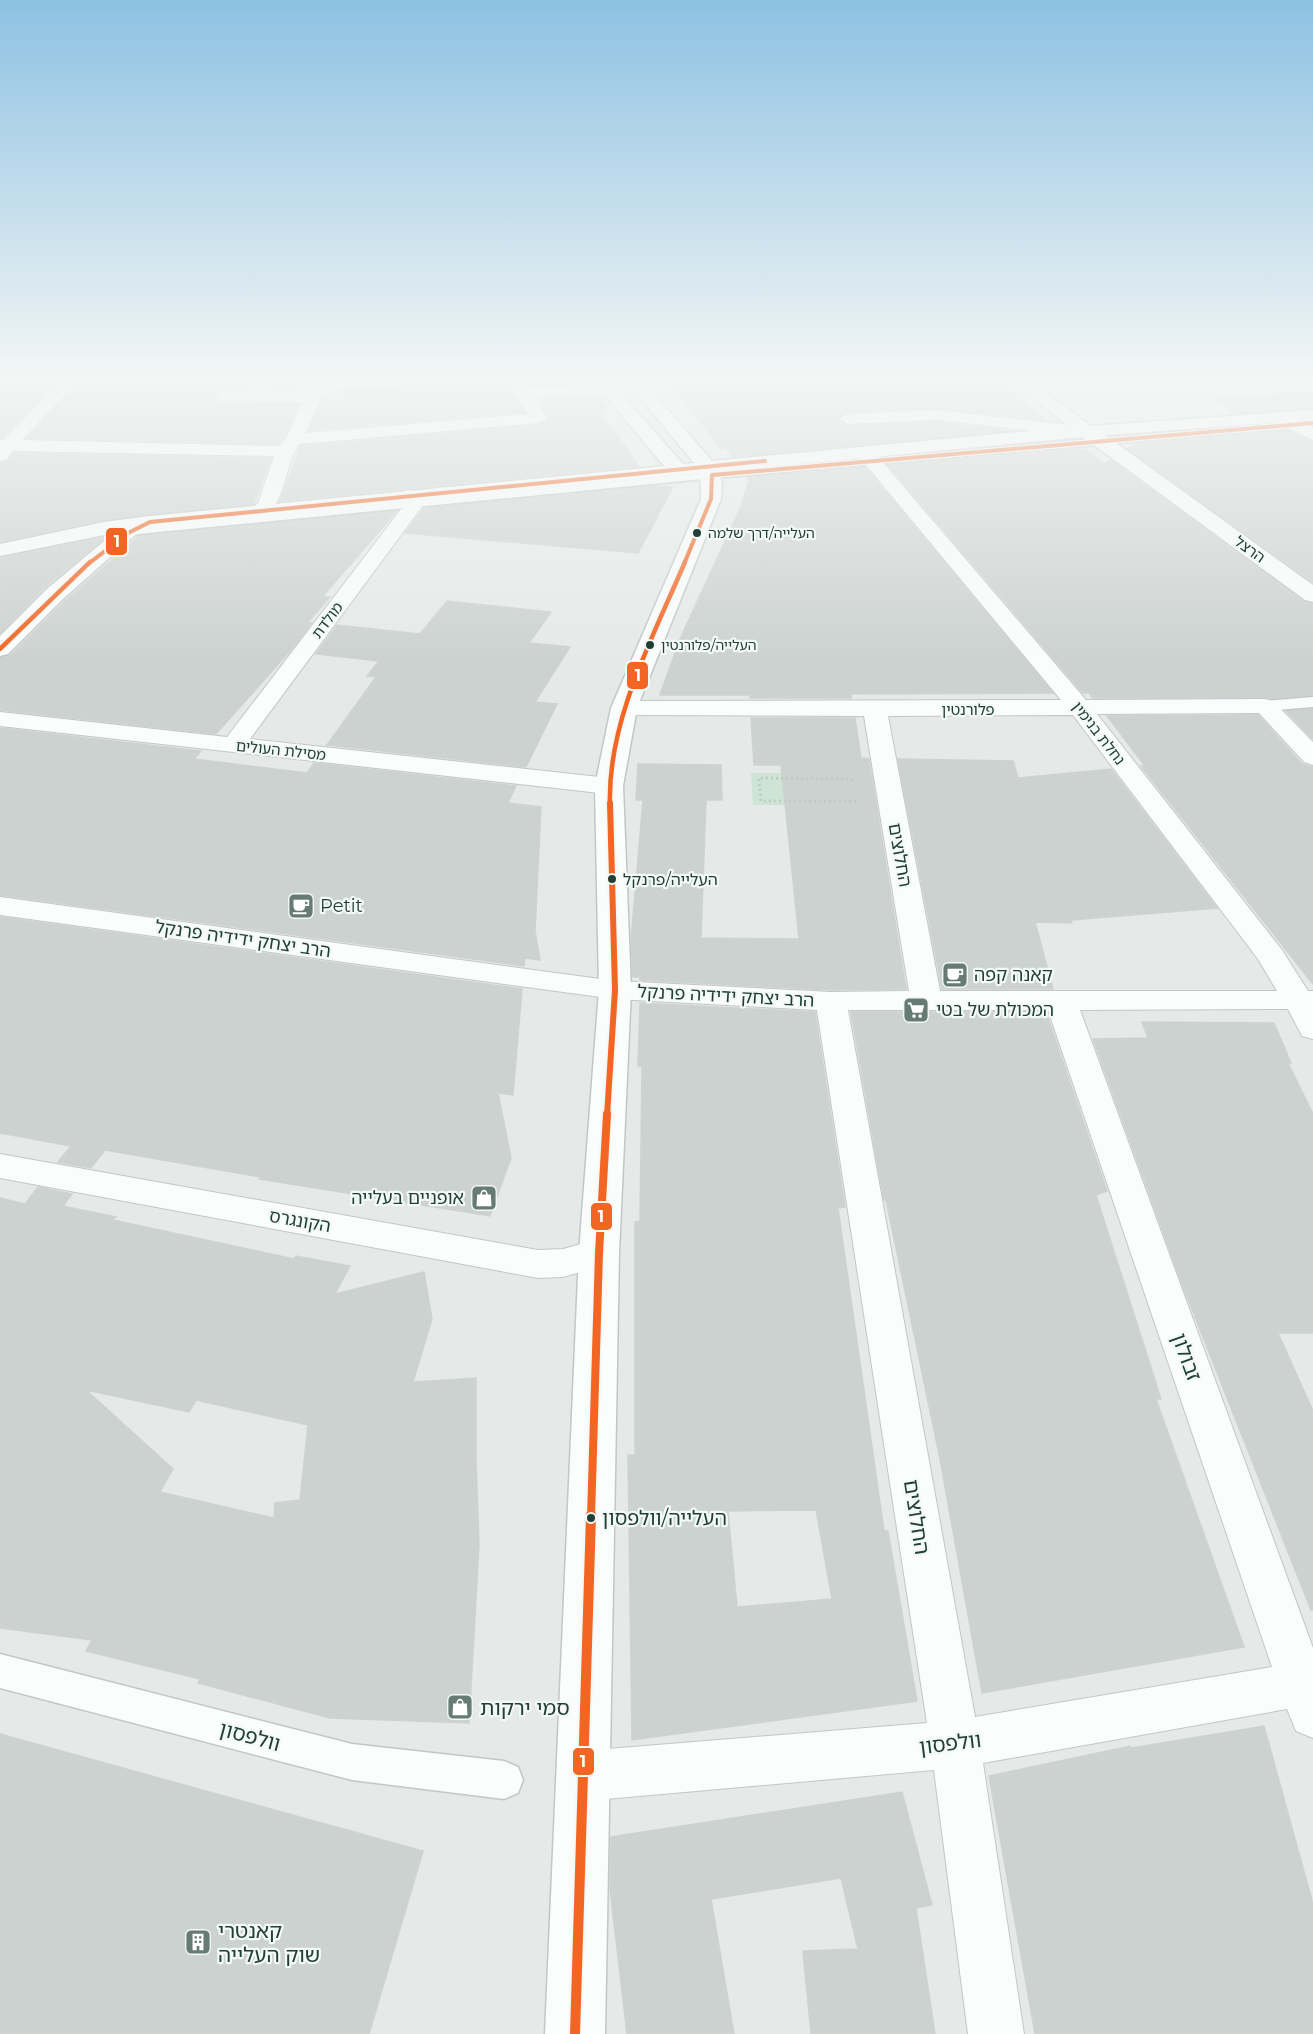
<svg xmlns="http://www.w3.org/2000/svg" width="1313" height="2034" viewBox="0 0 1313 2034" font-family="Montserrat,'Noto Sans Hebrew',sans-serif">
<rect width="100%" height="100%" fill="#e5eae8"/>
<path fill="#cee4d4" d="M751 773H868L874 805H753Z"/>
<path fill="#ccd2cf" stroke="#ced3d1" stroke-width="1.5" fill-rule="evenodd" d="M85 376H251L241 389H221L211 397 221 403 299 404 285 436 278 444 27 438Z
M476 376H508L505 381 524 412 310 430 322 399 340 400 337 391 466 383Z
M523 376H580L586 383 530 387Z
M706 376H991L1044 420 936 408 847 412 837 420 847 426 936 422 1009 431 732 457 726 448 721 449 668 379Z
M62 377 2 438H0V378Z
M1313 392V408L1234 413 1213 397Z
M597 397 607 409H599L638 466 280 501 301 446 539 425 549 419 539 400Z
M1288 430 1313 442V582L1128 449 1136 444Z
M1085 449 1105 464 1110 460 1304 602 1313 604V695L1271 698H1093L1089 693H1083L888 465Z
M14 453 271 458 254 504 104 520 0 542V463L8 461Z
M865 467 1053 693 851 694V698H750V695H660L680 639 741 506 749 480 747 477Z
M651 486 673 487 638 553 405 533 424 508Z
M397 511 323 596 330 597 308 622 312 623 290 651 216 734 0 710V658L10 656 66 600 139 536Z
M106 537 46 586 0 633V558Z
M447 601 551 612 529 643 570 647 535 702 557 704 526 767 327 745 376 677 367 676 379 661 316 654 337 625 420 634Z
M1313 709V739L1286 711Z
M1258 715 1302 764 1313 767V984L1141 766H1145L1107 716Z
M751 718H855L861 758 869 759 906 989 831 990 640 980V977H633L631 940 643 800H636L638 764 721 765 722 800H706L701 938 799 939 781 765H754Z
M0 728 201 751 194 759 307 773 314 763 516 786 508 803 541 807 535 931 540 960 525 958 524 966 0 895Z
M898 759 1013 761 1018 778 1111 769 1217 908 1071 920 1072 923 1035 922 1053 989H942Z
M0 917 522 989 513 1095 498 1093 511 1158 490 1216 259 1179 261 1177 105 1150 91 1168 58 1162 71 1146 0 1133Z
M640 1003 815 1012 845 1207 838 1208 884 1531H888L917 1701 632 1740 628 1455H635V1222L640 1221 642 1066H638ZM816 1510 832 1599 737 1607 728 1511Z
M851 1012H1046L1107 1191 1096 1195 1161 1399H1156L1244 1647 982 1693 940 1459 886 1200H884Z
M1142 1022 1274 1023 1291 1063H1288L1313 1114V1333H1278L1313 1411V1610H1311L1184 1289 1093 1039 1148 1038Z
M38 1187 72 1194 63 1206 116 1217 113 1220 294 1259 296 1256 350 1266 335 1294 424 1272 432 1319 413 1382 476 1378V1461L479 1544 469 1723 330 1718 198 1683 200 1679 86 1651 92 1640 0 1628V1198L25 1204ZM86 1390 189 1412 196 1400 308 1425 300 1500 275 1503 274 1518 160 1492 173 1469Z
M1264 1726 1313 1904V2034H1035L989 1776 1130 1746 1131 1748Z
M0 1734 423 1851 369 2034H0Z
M902 1792 932 1905 916 1908 935 2034H811L803 1951 858 1949 841 1878 711 1899 734 2034H627L610 1889 611 1837Z"/>
<g fill="none" stroke-linecap="round" stroke-linejoin="round">
<defs>
<path id="service" d="M1313 420V426L712 478 127 535 122 532 127 529 712 472Z"/>
<path id="pedestrian" d="M1313 697V707L1265 711 1259 710 1256 706 1259 702 1265 701Z
M0 1654 352 1744 504 1761 518 1767 523 1780 518 1793 504 1799 352 1780 0 1688Z"/>
<path id="minor" d="M66 376H83L22 440 279 446 287 437 302 402 221 401 213 396 221 391 307 392 317 376H333L330 380 392 376H474L466 381 324 390 306 433 528 414 507 380 511 376 521 377 529 389 606 384 614 389 606 394 535 398 547 418 539 423 300 444C283 463 285 523 253 515L250 511 258 503 274 456 13 451 6 460 0 461V440H3Z
M936 410 1087 427 1093 428 1096 432 1093 436 1087 437 936 420 847 424 839 419 847 414Z
M1279 412 1313 428V440L1273 421 1271 417 1273 413Z
M871 446 877 447 880 459 1086 700 1265 699 1273 701 1313 742V765L1304 762 1259 713 1097 714 1282 950 1308 991H1313V1039L1302 1036 1288 1009 1080 1010 1313 1648V1738L1296 1731 1287 1709 983 1763 1024 2034H968L934 1770 583 1801 565 1793 558 1776 565 1759 583 1751 927 1723 817 1010 615 999 0 915V897L615 981 831 992 909 991 864 716 624 715 616 713 612 708 616 703 624 701 1061 700 866 465 860 455 865 447ZM1073 715 1258 959 1277 991H940L888 716ZM848 1010H1048L1272 1667 975 1717Z
M409 490 416 492 424 504 250 739 609 778 618 781 622 786 618 791 609 794 0 726V712L227 737 405 504 400 496 402 492Z
M0 1154 538 1250 563 1249 599 1239 612 1243 618 1253 612 1263 563 1277 538 1278 0 1178Z"/>
<path id="tertiary" d="M589 376H606L683 464 694 463 622 376H639L712 461 1070 427 1003 376H1022L1091 426 1313 410V420L1105 435 1313 585V602L1305 600 1083 437 719 472 722 483 721 499 637 708 623 786 631 990 619 1253 605 2034H545L579 1253 599 990 595 786 611 708 701 499 700 473 149 528 134 536 64 598 8 654 0 656V636L48 588 114 533 0 556V544L104 522 150 516 664 466Z"/>
</defs>
<use href="#service" stroke="#c2c7c5" stroke-width="4"/>
<use href="#pedestrian" stroke="#c2c7c5" stroke-width="3"/>
<use href="#minor" stroke="#c2c7c5" stroke-width="2"/>
<use href="#tertiary" stroke="#c2c7c5" stroke-width="3"/>
<path stroke="#c1cac6" stroke-width="3" stroke-dasharray="2 3" stroke-linecap="butt" d="M853 779 759 778 761 801H856"/>
<use href="#service" fill="#fbfcfc" fill-rule="evenodd"/>
<use href="#pedestrian" fill="#fbfcfc" fill-rule="evenodd"/>
<use href="#minor" fill="#fbfcfc" fill-rule="evenodd"/>
<use href="#tertiary" fill="#fbfcfc" fill-rule="evenodd"/>
<defs>
<path id="bus-1-far4" d="M88 564 130 532 150 522 765 461
M684 564 711 499 712 475 1313 423"/>
<path id="bus-1-far3" d="M0 649 90 562
M610 805C607 722 653 637 685 562"/>
<path id="bus-1-far2" d="M607 1116 615 990 610 803"/>
<path id="bus-1-far1" d="M591 1517 599 1253 607 1114"/>
<path id="bus-1" d="M575 2034 591 1515"/>
</defs>
<use href="#bus-1-far4" stroke="#f3f9f6" stroke-width="6"/>
<use href="#bus-1-far3" stroke="#f3f9f6" stroke-width="8"/>
<use href="#bus-1-far2" stroke="#f3f9f6" stroke-width="10"/>
<use href="#bus-1-far1" stroke="#f3f9f6" stroke-width="12"/>
<use href="#bus-1" stroke="#f3f9f6" stroke-width="14"/>
<use href="#bus-1-far4" stroke="#f26522" stroke-width="4"/>
<use href="#bus-1-far3" stroke="#f26522" stroke-width="4.5"/>
<use href="#bus-1-far2" stroke="#f26522" stroke-width="6"/>
<use href="#bus-1-far1" stroke="#f26522" stroke-width="8"/>
<use href="#bus-1" stroke="#f26522" stroke-width="10"/>
</g>
<linearGradient id="sky" x2="0" y2="1"><stop stop-color="#8dc1e2"/><stop offset="0.57" stop-color="#f3f6f5"/><stop offset="1" stop-color="#f3f6f5" stop-opacity="0"/></linearGradient>
<rect width="1313" height="661" fill="url(#sky)"/>
<defs>
<symbol id="cafe-square" viewBox="-11 -11 22 22"><rect x="-9" y="-9" width="18" height="18" rx="4" fill="#667b74" stroke="#f3f9f6"/><path d="M-5.5-4.5H6V0H3Q3 3.5 0 3.5H-2.5Q-5.5 3.5-5.5 0ZM3-3.2v2h1.7v-2ZM-6 4.5H4V6H-6Z" fill="#fff"/></symbol>
<symbol id="supermarket-square" viewBox="-11 -11 22 22"><rect x="-9" y="-9" width="18" height="18" rx="4" fill="#667b74" stroke="#f3f9f6"/><path d="M-6-5.5h2.5l.6 2H6L4.5 2H-2.5L-4.4-4H-6ZM-1.5 3.2a1.3 1.3 0 1 0 .1 0ZM3 3.2a1.3 1.3 0 1 0 .1 0Z" fill="#fff"/></symbol>
<symbol id="shop-square" viewBox="-11 -11 22 22"><rect x="-9" y="-9" width="18" height="18" rx="4" fill="#667b74" stroke="#f3f9f6"/><path d="M-5-2.5h2.3a2.7 3.5 0 0 1 5.4 0H5L5.5 6h-11ZM-1.5-2.5h3a1.5 2.3 0 0 0-3 0Z" fill="#fff"/></symbol>
<symbol id="building-square" viewBox="-11 -11 22 22"><rect x="-9" y="-9" width="18" height="18" rx="4" fill="#667b74" stroke="#f3f9f6"/><path d="M-4-6H4V6H1V3H-1V6H-4ZM-2.5-4.3h1.7v1.8h-1.7ZM.8-4.3h1.7v1.8H.8ZM-2.5-1h1.7V.8h-1.7ZM.8-1h1.7V.8H.8Z" fill="#fff"/></symbol>
</defs>
<g fill-rule="evenodd">
<use href="#cafe-square" x="286" y="891" width="30" height="30"/>
<use href="#cafe-square" x="940" y="960" width="30" height="30"/>
<use href="#supermarket-square" x="901" y="995" width="30" height="30"/>
<use href="#shop-square" x="469" y="1183" width="30" height="30"/>
<use href="#shop-square" x="445" y="1692" width="30" height="30"/>
<use href="#building-square" x="183" y="1927" width="30" height="30"/>
</g>
<g fill="#223f36" stroke="#f3f9f6" stroke-width="2">
<circle cx="697" cy="533" r="5"/>
<circle cx="650" cy="645" r="5"/>
<circle cx="612" cy="879" r="5"/>
<circle cx="591" cy="1518" r="5"/>
</g>
<g text-anchor="middle" dominant-baseline="central" stroke-width="4.5" stroke-linejoin="round" paint-order="stroke">
<g font-size="14" fill="#223f36" stroke="#f3f9f6" text-anchor="start">
<text x="708" y="533">העלייה/דרך שלמה</text>
<text x="661" y="645">העלייה/פלורנטין</text>
</g>
<g font-size="15" fill="#223f36" stroke="#f3f9f6">
<text transform="translate(1250 549) rotate(36)">הרצל</text>
<text transform="translate(327 620) rotate(-53)">מולדת</text>
<text x="968" y="709">פלורנטין</text>
<text transform="translate(1099 733) rotate(52)">נחלת בנימין</text>
<text transform="translate(281 750) rotate(6)">מסילת העולים</text>
</g>
<g font-size="16" fill="#223f36" stroke="#f3f9f6" text-anchor="start">
<text x="623" y="879">העלייה/פרנקל</text>
</g>
<g font-size="18" fill="#223f36" stroke="#f3f9f6">
<text transform="translate(900 855) rotate(80)">החלוצים</text>
<text transform="translate(243 939) rotate(8)">הרב יצחק ידידיה פרנקל</text>
<text transform="translate(726 996) rotate(3)">הרב יצחק ידידיה פרנקל</text>
<text transform="translate(300 1221) rotate(10)">הקונגרס</text>
</g>
<g font-size="18" fill="#223f36" stroke="#f3f9f6" text-anchor="start">
<text x="320" y="906">Petit</text>
<text x="974" y="975">קאנה קפה</text>
<text x="936" y="1010">המכולת של בטי</text>
<text x="464" y="1198" text-anchor="end">אופניים בעלייה</text>
</g>
<g font-size="20" fill="#223f36" stroke="#f3f9f6" text-anchor="start">
<text x="602" y="1518">העלייה/וולפסון</text>
</g>
<g font-size="21" fill="#223f36" stroke="#f3f9f6">
<text transform="translate(1187 1357) rotate(70)">זבולון</text>
<text transform="translate(917 1517) rotate(81)">החלוצים</text>
<text transform="translate(250 1736) rotate(15)">וולפסון</text>
<text transform="translate(950 1743) rotate(-7)">וולפסון</text>
</g>
<g font-size="21" fill="#223f36" stroke="#f3f9f6" text-anchor="start">
<text x="480" y="1707">סמי ירקות</text>
<text x="218" y="1930">קאנטרי<tspan x="218" dy="24">שוק העלייה</tspan></text>
</g>
</g>
<g stroke="#f3f9f6" stroke-width="2">
<rect x="105" y="527" width="23" height="29" rx="6" fill="#f26522"/>
<rect x="626" y="661" width="23" height="29" rx="6" fill="#f26522"/>
<rect x="590" y="1202" width="23" height="29" rx="6" fill="#f26522"/>
<rect x="572" y="1747" width="23" height="29" rx="6" fill="#f26522"/>
</g>
<g font-size="16" text-anchor="middle" font-weight="bold" fill="#fff">
<text x="117" y="547">1</text>
<text x="638" y="681">1</text>
<text x="601" y="1222">1</text>
<text x="583" y="1767">1</text>
</g>
</svg>
